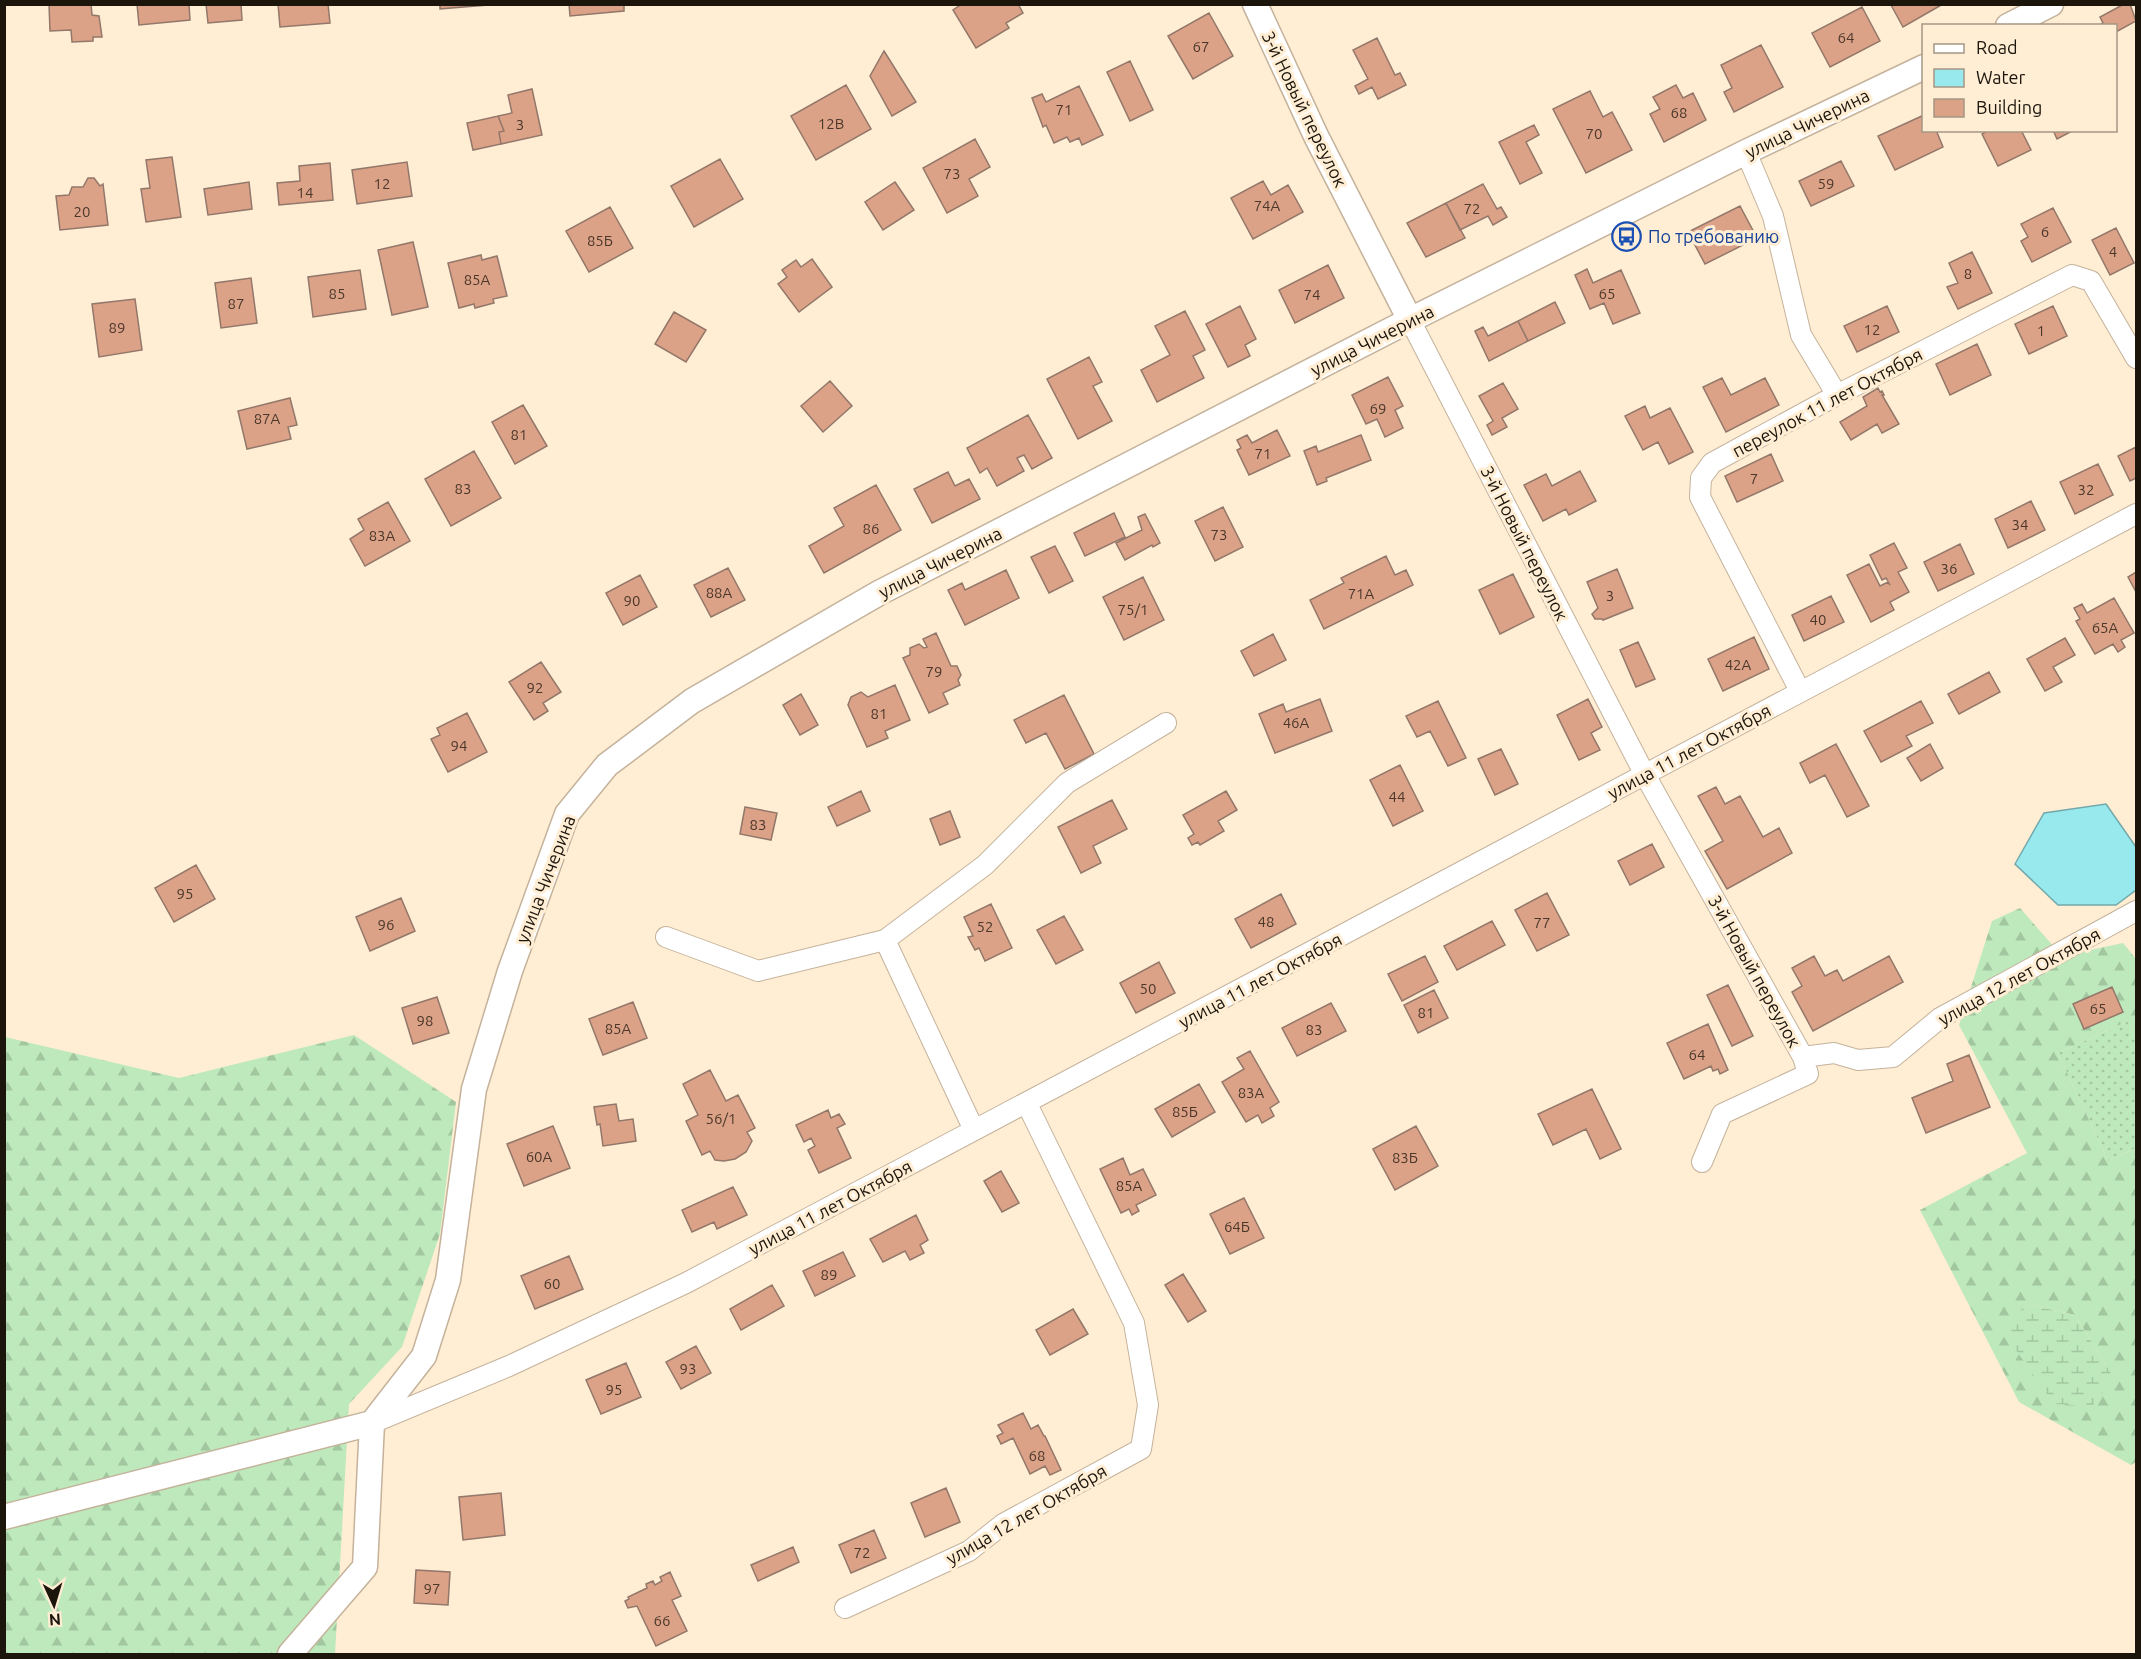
<svg xmlns="http://www.w3.org/2000/svg" width="2141" height="1659" viewBox="0 0 2141 1659" font-family="Ubuntu,sans-serif">
<defs>
<pattern id="grass-dots" width="8" height="8" patternUnits="userSpaceOnUse" patternTransform="scale(1.5)"><rect width="8" height="8" fill="#bde9bc"/><path d="M2 2h.1M6 6h.1" fill="none" stroke="#a2c7a0" stroke-width="1.8" stroke-linecap="round"/></pattern>
<pattern id="forest-firs" width="22" height="20" patternUnits="userSpaceOnUse" patternTransform="scale(1.5)"><rect width="22" height="20" fill="#bde9bc"/><path d="M5 1l3.5 6h-7zM16 11l3.5 6h-7z" fill="#a2c7a0"/></pattern>
<pattern id="wetland-marsh" width="20" height="14" patternUnits="userSpaceOnUse" patternTransform="scale(1.5)"><rect width="20" height="14" fill="#bde9bc"/><path d="M1 5h8M5 5V1M11 12h8M15 12V8" fill="none" stroke="#a2c7a0"/></pattern>
</defs>
<rect width="100%" height="100%" fill="#ffedd4"/>
<path fill="url(#grass-dots)" d="M2128 1021 2136 1039V1148L2108 1161 2058 1053Z"/>
<path fill="url(#forest-firs)" fill-rule="evenodd" d="M2020 908 2062 956 2123 943 2136 959V1039L2128 1021 2058 1053 2108 1161 2136 1148V1462L2131 1465 2019 1402 1920 1210 2027 1153 1959 1025 1992 921ZM2027 1304 2075 1315 2114 1378Z
M354 1035 456 1102 440 1234 402 1347 349 1404 335 1654H5V1037L179 1078Z"/>
<path fill="url(#wetland-marsh)" d="M2027 1304 2075 1315 2114 1378 2092 1406 2054 1404 2001 1329Z"/>
<path fill="#98e9ed" stroke="#72a9aa" stroke-width="1.5" d="M2106 804 2136 847V890L2116 905H2058L2015 864 2044 813Z"/>
<path fill="#dca287" stroke="#92776a" stroke-width="1.5" d="M49 4H91L92 15 99 16 102 37H93V41L72 42 71 30 50 31Z
M137 4H189L190 20 139 25Z
M206 4H241L242 20 208 23Z
M278 4H328L330 23 280 27Z
M440 4H488V5L440 9Z
M569 4H624V11L570 16Z
M962 4H1018L1023 13 1006 23 1009 28 976 48 953 10Z
M1943 4 1903 27 1891 5 1892 4Z
M2124 4H2130L2136 21 2116 32V26H2098L2103 23 2100 17Z
M1862 7 1880 41 1830 67 1812 33Z
M1209 13 1233 56 1193 79 1168 36Z
M1377 38 1395 75 1400 73 1406 85 1378 99 1372 87 1359 94 1355 86 1368 79 1353 50Z
M1761 45 1783 87 1734 112 1724 92 1732 88 1721 65Z
M884 51 916 102 892 116 870 76Z
M1130 61 1153 110 1130 121 1107 72Z
M846 85 871 129 816 160 791 116Z
M1676 85 1683 98 1693 93 1706 120 1664 142 1650 114 1660 109 1653 97Z
M1079 86 1103 135 1082 145 1079 138 1070 142 1067 137 1054 143 1046 125 1043 127 1032 98 1042 94 1046 102Z
M532 89 542 135 501 144 499 132 504 131 498 116 512 113 508 95Z
M1590 91 1603 117 1612 112 1632 150 1586 173 1553 109Z
M1924 115V130H1936L1943 147 1895 170 1878 136Z
M498 116 504 131 499 132 501 144 473 150 467 123Z
M1534 125 1539 135 1526 142 1542 173 1520 184 1499 142Z
M1989 130H2021L2031 150 1998 166 1982 134Z
M2053 130H2074L2057 139Z
M975 139 990 167 969 179 978 196 947 213 923 168Z
M172 157 181 217 146 222 141 189 150 188 146 160Z
M720 159 743 199 694 227 671 186Z
M1841 161 1854 186 1811 206 1799 181Z
M407 162 412 196 357 204 352 170Z
M330 163 333 200 279 205 277 183 300 181 299 166Z
M88 178H94L100 186 103 184 108 225 60 230 56 196 69 195 72 187H83Z
M1263 181 1271 195 1288 185 1303 212 1253 239 1231 198Z
M249 182 252 209 208 215 204 189Z
M895 182 914 210 883 230 865 202Z
M1483 184 1497 209 1501 207 1507 217 1493 225 1488 216 1460 230 1446 203Z
M1446 203 1465 238 1426 257 1407 223Z
M1740 206 1757 238 1705 264 1688 232Z
M610 207 633 248 589 272 566 231Z
M2053 208 2071 242 2032 262 2021 241 2028 237 2021 224Z
M2116 228 2134 263 2110 275 2092 240Z
M413 242 428 307 392 315 378 250Z
M1972 252 1992 293 1958 309 1947 287 1958 283 1949 263Z
M481 255 482 260 497 256 507 296 493 299 494 303 475 308 474 304 459 308 448 263Z
M812 259 832 287 799 312 778 284 787 277 782 270 796 260 801 267Z
M1328 265 1344 298 1295 323 1279 290Z
M1587 269 1593 283 1621 270 1640 313 1613 324 1604 303 1590 309 1575 275Z
M360 270 366 309 313 317 308 277Z
M251 278 257 323 221 328 215 283Z
M135 299 142 350 99 357 92 304Z
M1555 302 1565 323 1528 341 1518 321Z
M1240 306 1256 339 1245 345 1250 356 1228 367 1206 324Z
M1887 306 1899 332 1857 352 1844 326Z
M2053 306 2067 336 2029 354 2015 324Z
M1185 311 1205 350 1193 356 1204 378 1157 402 1141 370 1170 355 1155 326Z
M674 312 706 330 686 362 655 344Z
M1518 321 1528 341 1489 361 1475 331 1483 327 1488 336Z
M1977 344 1991 375 1950 395 1936 364Z
M1089 357 1102 382 1093 386 1112 421 1078 439 1047 379Z
M1388 377 1403 406 1395 410 1403 428 1385 437 1377 419 1366 424 1352 395Z
M1722 378 1731 395 1765 378 1779 405 1726 432 1703 387Z
M830 381 852 406 823 432 801 406Z
M1503 383 1518 409 1502 418 1507 427 1492 435 1487 425 1493 421 1479 396Z
M1878 388 1880 392 1882 391 1884 395H1882L1899 424 1882 433 1877 424 1851 440 1840 422 1867 406 1863 397Z
M290 398 297 425 288 427 291 439 247 449 238 411Z
M523 405 547 446 515 464 492 422Z
M1645 406 1650 418 1670 408 1693 452 1669 464 1658 442 1643 450 1625 416Z
M1028 415 1052 458 1032 469 1024 455 1017 458 1024 471 997 486 987 468 980 473 967 448Z
M1277 430 1290 456 1249 475 1237 450 1241 448 1237 440 1247 435 1252 443Z
M1361 435 1371 460 1326 478 1327 481 1317 485 1304 451 1316 446 1318 452Z
M2136 447V478L2130 481 2118 456Z
M474 451 501 498 451 526 425 479Z
M1771 454 1783 481 1737 502 1725 476Z
M2098 464 2113 495 2075 514 2060 482Z
M1580 471 1596 501 1569 515 1566 509 1543 521 1524 485 1546 474 1552 486Z
M948 472 955 486 969 479 980 499 932 523 914 489Z
M876 485 901 530 824 573 809 546 844 526 834 508Z
M2031 501 2045 530 2008 548 1995 519Z
M388 502 410 541 365 566 350 539 364 530 358 519Z
M1223 507 1243 547 1215 561 1195 521Z
M1114 513 1125 537 1085 556 1074 533Z
M1145 514 1160 543 1153 547 1152 545 1125 560 1116 543 1142 530 1138 517Z
M1894 543 1907 568 1898 572 1909 592 1890 602 1894 610 1871 622 1847 575 1869 564 1880 586 1888 582 1890 585 1886 578 1882 580 1870 555Z
M1960 544 1974 574 1938 591 1924 562Z
M1055 546 1073 581 1049 593 1031 557Z
M1386 556 1395 575 1406 570 1413 585 1324 629 1310 600 1344 583 1341 578Z
M728 568 745 600 711 617 694 585Z
M1617 569 1633 608 1603 620 1602 619H1595L1592 614 1598 608 1587 582Z
M1006 570 1019 598 965 625 948 590 962 583 965 590Z
M2136 572V592L2128 577Z
M1513 574 1534 617 1500 634 1479 590Z
M640 575 657 607 623 625 606 593Z
M1143 577 1164 620 1124 640 1103 597Z
M1831 596 1844 622 1804 641 1792 615Z
M2114 598 2134 633 2121 640 2125 647 2118 652 2113 644 2095 654 2076 621 2080 619 2074 608 2082 604 2087 613Z
M936 633 951 666H957L961 675 958 680 960 685 943 693 948 704 929 713 903 658 910 655V648L919 644 924 648 927 647 923 639Z
M1273 634 1286 660 1254 676 1241 651Z
M1754 637 1769 669 1723 691 1708 659Z
M2065 638 2075 655 2053 667 2062 682 2045 691 2027 659Z
M1638 642 1655 679 1636 687 1620 650Z
M541 662 561 692 543 703 548 711 534 720 509 682Z
M1989 672 2000 692 1959 714 1948 694Z
M895 685 910 720 885 731 888 738 867 747 848 705 851 697 861 692 868 697Z
M801 694 818 725 800 735 783 705Z
M1064 695 1094 754 1065 769 1046 733 1026 743 1014 720Z
M1320 699 1332 731 1275 753 1259 714 1283 704 1286 712Z
M1588 699 1602 727 1591 733 1600 750 1579 760 1557 715Z
M1438 701 1466 758 1448 766 1430 731 1417 737 1406 716Z
M1921 701 1933 723 1906 736 1912 746 1881 762 1864 731Z
M467 713 487 752 448 772 431 739 440 735 437 728Z
M1836 744 1869 806 1847 817 1825 775 1810 783 1800 763Z
M1930 744 1943 768 1921 781 1907 758Z
M1501 749 1518 784 1495 795 1478 759Z
M1400 765 1423 811 1393 826 1370 780Z
M1716 787 1725 804 1740 796 1763 837 1779 828 1792 853 1727 889 1705 851 1723 841 1698 796Z
M861 791 870 811 837 826 828 807Z
M1226 791 1237 810 1218 821 1224 831 1200 845 1198 842 1192 845 1188 838 1194 834 1183 815Z
M1112 800 1127 829 1093 846 1101 863 1081 873 1058 827Z
M745 807 777 813 771 840 740 834Z
M950 811 960 837 940 845 930 819Z
M1652 844 1664 867 1630 885 1618 861Z
M196 865 215 899 174 922 155 888Z
M1547 893 1569 935 1537 951 1515 910Z
M1281 894 1296 924 1251 948 1235 919Z
M401 898 415 931 370 951 356 917Z
M991 904 1012 948 985 961 979 948 975 950 968 937 973 936 964 917Z
M1064 916 1083 950 1056 964 1037 930Z
M1492 921 1505 945 1457 970 1444 946Z
M1425 956 1438 982 1402 1001 1388 974Z
M1814 956 1825 976 1837 970 1843 981 1889 956 1903 982 1813 1031 1792 992 1802 986 1792 968Z
M1159 962 1175 993 1136 1013 1120 983Z
M1728 985 1753 1036 1732 1046 1707 995Z
M2112 987 2123 1012 2084 1029 2073 1004Z
M1434 990 1448 1018 1418 1033 1404 1005Z
M437 997 449 1033 413 1044 402 1008Z
M633 1002 647 1038 603 1055 589 1019Z
M1331 1003 1346 1031 1297 1056 1282 1028Z
M1708 1024 1728 1070 1720 1074 1718 1069 1713 1071 1711 1066 1684 1079 1667 1043Z
M1250 1051 1279 1102 1270 1108 1274 1116 1262 1123 1258 1115 1246 1122 1222 1082 1244 1069 1237 1058Z
M1969 1055 1990 1107 1926 1133 1912 1098 1953 1081 1947 1064Z
M710 1070 726 1101 738 1095 755 1128 747 1132 752 1141 746 1152 735 1159 724 1161 715 1160 710 1151 702 1155 686 1121 698 1115 683 1084Z
M1199 1084 1215 1112 1172 1137 1155 1109Z
M1592 1089 1621 1149 1600 1159 1586 1129 1553 1145 1538 1114Z
M616 1104 619 1121 633 1119 636 1141 603 1146 600 1124 597 1125 594 1107Z
M828 1110 831 1118 839 1114 845 1124 837 1128 851 1158 819 1173 808 1150 815 1146 811 1138 804 1142 796 1125Z
M553 1126 570 1168 524 1186 507 1144Z
M1416 1126 1438 1166 1395 1190 1373 1149Z
M1123 1158 1130 1175 1143 1169 1156 1195 1136 1205 1139 1211 1132 1215 1129 1209 1121 1213 1100 1169Z
M1001 1171 1019 1203 1002 1212 984 1181Z
M733 1187 747 1215 717 1229 714 1222 692 1232 682 1210Z
M1244 1198 1264 1238 1230 1254 1210 1214Z
M916 1215 928 1240 920 1245 924 1253 910 1260 905 1251 883 1262 870 1239Z
M843 1252 855 1276 815 1296 803 1271Z
M569 1256 583 1289 535 1309 521 1276Z
M1183 1274 1206 1311 1188 1322 1165 1285Z
M772 1285 784 1306 741 1330 730 1309Z
M1073 1309 1088 1334 1050 1355 1036 1330Z
M696 1346 711 1373 681 1389 666 1362Z
M626 1363 641 1397 601 1414 586 1380Z
M1023 1413 1031 1429 1038 1425 1044 1436H1045L1061 1470 1050 1475 1045 1466 1030 1474 1013 1438 1001 1444 997 1436 1003 1433 998 1425Z
M946 1488 960 1522 925 1537 911 1503Z
M501 1493 505 1535 463 1540 459 1497Z
M874 1530 886 1558 851 1573 839 1545Z
M793 1547 799 1562 758 1581 751 1565Z
M416 1570 450 1572 448 1605 414 1603Z
M670 1572 681 1596 672 1600 687 1631 656 1646 637 1606 628 1608 625 1601 629 1599 628 1597 647 1588 646 1584 653 1581 655 1585 662 1581 660 1577Z"/>
<g fill="none" stroke-linecap="round" stroke-linejoin="round">
<defs>
<path id="minor" d="M1746 152 1773 216 1801 335 1837 395
M1410 320 1645 775 1803 1057 1808 1074 1722 1114 1702 1162
M1800 691 1700 497 1701 478 1712 463 1837 395 2072 275 2091 281 2136 358
M666 937 758 971 885 940
M1803 1057 1834 1053 1858 1060 1893 1057 1940 1018 2136 911
M974 1130 885 940 985 865 1067 783 1166 723
M372 1423 509 1366 686 1283 2136 514
M845 1608 969 1551 1003 1524 1141 1449 1148 1405 1134 1323 1027 1104"/>
<path id="tertiary" d="M1255 4 1316 136 1410 320
M2008 26 2051 4
M372 1423 424 1356 448 1280 474 1089 510 971 567 814 607 765 692 701 879 593 1410 320 1746 152 1924 67
M4 1517 372 1423
M290 1654 365 1567 372 1423"/>
</defs>
<use href="#minor" stroke="#c4b29b" stroke-width="22"/>
<use href="#tertiary" stroke="#c4b29b" stroke-width="27"/>
<use href="#minor" stroke="#fff" stroke-width="20"/>
<use href="#tertiary" stroke="#fff" stroke-width="24"/>
</g>
<defs>
<symbol id="bus-ring" viewBox="-11 -11 22 22"><circle r="9.5" fill="#ffedd4" stroke="#1a4fb4" stroke-width="1.5"/><path d="M-5-6H5V4H4V6H2V4H-2V6H-4V4H-5ZM-3.5-4V0h7V-4ZM-3.5 1.2v1.5H-2V1.2ZM2 1.2v1.5H3.5V1.2Z" fill="#1a4fb4"/></symbol>
</defs>
<g fill-rule="evenodd">
<use href="#bus-ring" x="1610" y="220" width="33" height="33"/>
</g>
<g text-anchor="middle" dominant-baseline="central" stroke-width="6" stroke-linejoin="round" paint-order="stroke">
<g font-size="15" fill="#4b382b">
<text x="1846" y="37">64</text>
<text x="1201" y="46">67</text>
<text x="1064" y="109">71</text>
<text x="1679" y="112">68</text>
<text x="831" y="123">12В</text>
<text x="520" y="124">3</text>
<text x="1594" y="133">70</text>
<text x="952" y="173">73</text>
<text x="382" y="183">12</text>
<text x="1826" y="183">59</text>
<text x="305" y="192">14</text>
<text x="1267" y="205">74А</text>
<text x="1472" y="208">72</text>
<text x="82" y="211">20</text>
<text x="2045" y="231">6</text>
<text x="600" y="240">85Б</text>
<text x="2113" y="251">4</text>
<text x="1968" y="273">8</text>
<text x="477" y="279">85А</text>
<text x="337" y="293">85</text>
<text x="1607" y="293">65</text>
<text x="1312" y="294">74</text>
<text x="236" y="303">87</text>
<text x="117" y="327">89</text>
<text x="1872" y="329">12</text>
<text x="2041" y="330">1</text>
<text x="1378" y="408">69</text>
<text x="267" y="418">87А</text>
<text x="519" y="434">81</text>
<text x="1263" y="453">71</text>
<text x="1754" y="478">7</text>
<text x="463" y="488">83</text>
<text x="2086" y="489">32</text>
<text x="2020" y="524">34</text>
<text x="871" y="528">86</text>
<text x="1219" y="534">73</text>
<text x="382" y="535">83А</text>
<text x="1949" y="568">36</text>
<text x="719" y="592">88А</text>
<text x="1361" y="593">71А</text>
<text x="1610" y="595">3</text>
<text x="632" y="600">90</text>
<text x="1133" y="609">75/1</text>
<text x="1818" y="619">40</text>
<text x="2105" y="627">65А</text>
<text x="1738" y="664">42А</text>
<text x="934" y="671">79</text>
<text x="535" y="687">92</text>
<text x="879" y="713">81</text>
<text x="1296" y="722">46А</text>
<text x="459" y="745">94</text>
<text x="1397" y="796">44</text>
<text x="758" y="824">83</text>
<text x="185" y="893">95</text>
<text x="1266" y="921">48</text>
<text x="1542" y="922">77</text>
<text x="386" y="924">96</text>
<text x="985" y="926">52</text>
<text x="1148" y="988">50</text>
<text x="2098" y="1008">65</text>
<text x="1426" y="1012">81</text>
<text x="425" y="1020">98</text>
<text x="618" y="1028">85А</text>
<text x="1314" y="1029">83</text>
<text x="1697" y="1054">64</text>
<text x="1251" y="1092">83А</text>
<text x="1185" y="1111">85Б</text>
<text x="721" y="1118">56/1</text>
<text x="539" y="1156">60А</text>
<text x="1405" y="1157">83Б</text>
<text x="1129" y="1185">85А</text>
<text x="1237" y="1226">64Б</text>
<text x="829" y="1274">89</text>
<text x="552" y="1283">60</text>
<text x="688" y="1368">93</text>
<text x="614" y="1389">95</text>
<text x="1037" y="1455">68</text>
<text x="862" y="1552">72</text>
<text x="432" y="1588">97</text>
<text x="662" y="1620">66</text>
</g>
<g font-size="18" fill="#1b150c" stroke="#ffedd4">
<text transform="translate(1305 109) rotate(64)">3-й Новый переулок</text>
<text transform="translate(1807 123) rotate(-26)">улица Чичерина</text>
<text transform="translate(1372 340) rotate(-27)">улица Чичерина</text>
<text transform="translate(1827 402) rotate(-28)">переулок 11 лет Октября</text>
<text transform="translate(1525 543) rotate(63)">3-й Новый переулок</text>
<text transform="translate(940 562) rotate(-27)">улица Чичерина</text>
<text transform="translate(1689 751) rotate(-28)">улица 11 лет Октября</text>
<text transform="translate(545 879) rotate(-69)">улица Чичерина</text>
<text transform="translate(1755 971) rotate(61)">3-й Новый переулок</text>
<text transform="translate(2019 976) rotate(-29)">улица 12 лет Октября</text>
<text transform="translate(1260 980) rotate(-28)">улица 11 лет Октября</text>
<text transform="translate(830 1207) rotate(-28)">улица 11 лет Октября</text>
<text transform="translate(1026 1514) rotate(-30)">улица 12 лет Октября</text>
</g>
<g font-size="18" fill="#164399" stroke="#ffedd4" text-anchor="start">
<text x="1648" y="236">По требованию</text>
</g>
</g>
<rect width="2141" height="1659" fill="none" stroke="#1b150c" stroke-width="12"/>
<rect x="1922" y="24" width="195" height="108" fill="#ffedd4" stroke="#a49784" stroke-width="1.5"/>
<rect x="1934" y="44" width="30" height="9" fill="#ffffff" stroke="#a49784" stroke-width="1.5"/>
<text x="1976" y="54" font-size="18" fill="#1b150c">Road</text>
<rect x="1934" y="69" width="30" height="18" fill="#98e9ed" stroke="#a49784" stroke-width="1.5"/>
<text x="1976" y="84" font-size="18" fill="#1b150c">Water</text>
<rect x="1934" y="99" width="30" height="18" fill="#dca287" stroke="#a49784" stroke-width="1.5"/>
<text x="1976" y="114" font-size="18" fill="#1b150c">Building</text>
<g transform="translate(54 1605) rotate(176)" stroke="#ffedd4" stroke-width="4.5" paint-order="stroke">
<path d="M0-4.5L10 22L0 15L-10 22Z" fill="#1b150c"/>
<text y="-9" font-size="16" font-weight="bold" text-anchor="middle" fill="#1b150c">N</text>
</g>
</svg>
